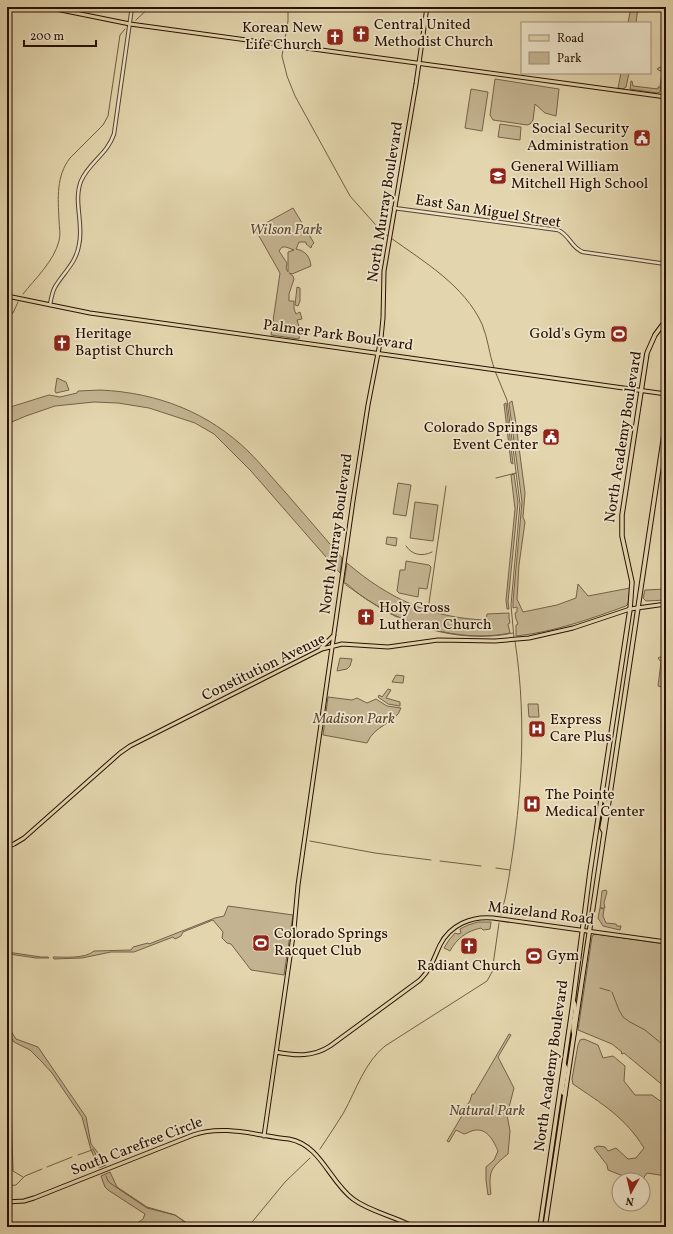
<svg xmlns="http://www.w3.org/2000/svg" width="673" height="1234" viewBox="0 0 673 1234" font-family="Vollkorn,serif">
<rect width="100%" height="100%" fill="#e3d5ad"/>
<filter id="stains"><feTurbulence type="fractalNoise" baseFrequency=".005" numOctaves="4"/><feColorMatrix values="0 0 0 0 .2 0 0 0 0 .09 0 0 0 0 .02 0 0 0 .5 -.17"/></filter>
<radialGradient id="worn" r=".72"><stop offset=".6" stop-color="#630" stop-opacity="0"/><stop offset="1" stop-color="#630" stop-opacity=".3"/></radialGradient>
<path fill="#c3b390" stroke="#756148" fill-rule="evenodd" d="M631 7H638L636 23H628Z
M660 67 663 69 660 92 657 93 630 89 631 81H632L633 86 658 89V87H660L662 72 657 69Z
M621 73H629L626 87 623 89 618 88Z
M495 79 559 89 556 116 545 113 535 104 533 120 530 124 527 125 493 120 490 115Z
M471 89 488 92 482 131 465 128Z
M500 124 521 127 520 140 498 137Z
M293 208 314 243 312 245 311 248 306 244V242H299L296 249C306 251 310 257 311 266L292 274 289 273 293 276 294 279 289 294V301H294V309L296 314 300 312 302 319 297 320 300 330 299 339 271 335 280 273 255 229ZM282 247H286L294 250 288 252V272L286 268 287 263 279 251Z
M297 287 300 288V301L298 306 295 305Z
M57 378 66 382 69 390 56 393 55 391Z
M101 390C158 393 208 412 249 452 262 465 274 480 286 493 305 515 323 536 342 558L340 573 251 471 214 434 195 423 149 408 118 403 94 402 55 406 26 416 7 424V408L49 395 60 397 77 393 78 391Z
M512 401 515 417 525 493 523 517 525 522 519 565 517 599 523 612 557 605 576 598 578 584 588 596 630 588 628 604 626 606C590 619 554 632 516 636V625L518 624 516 619 515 613 517 612V607L513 608V601L522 502 509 403Z
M506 403 513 464 511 463 504 404Z
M514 474 518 502 508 602 509 609H507L506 600 515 509 511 475Z
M398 483 411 485 406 516 393 514Z
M415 502 438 505 433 541 410 538Z
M387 537 397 538 396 546 386 544Z
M406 561 429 565 431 567 427 589 419 588 418 597 399 593 397 591 400 570H405Z
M347 563C389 599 431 618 486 620L487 614 509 613V618L510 623 508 624 510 633C466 642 417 629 379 607 371 602 362 597 354 590 350 587 349 584 344 583Z
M666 589V600L646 601 643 598 645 590Z
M660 657 666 658V688L658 686 661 662 658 658Z
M340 658 352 659 350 666 347 669 337 671Z
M396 675 404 676 403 683 392 682Z
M388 689 391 690 386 698 400 702V706L388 704 378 697 379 695 382 697Z
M328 697 352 700 357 698 367 703 376 699 387 706 401 708C396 724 375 724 367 743L323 735Z
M528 704H538L539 717H529Z
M606 890 607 892 604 903 605 908H600L602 891Z
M228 906 293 915 284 975 251 970 231 944 227 943 222 938 223 932 213 920 183 932 181 936 175 939 173 937 134 952H111L82 958 54 959 53 957C64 957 85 959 94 951L131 950 133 947 148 943 149 944 215 918 224 916Z
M600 908 604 909 603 916 606 923 616 924 617 926H621L620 930 603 926 598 918Z
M478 922H491L490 929 483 930 481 928C467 931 457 938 450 951L444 948 449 940 455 933 458 934 461 933 460 929 468 925Z
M596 934 666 944V1088L624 1053 622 1054 621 1053 622 1052 612 1044 578 1030 592 937 593 935Z
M7 952 41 957H48L49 958H36L9 954 7 955Z
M7 1025 16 1039 38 1047 86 1117 91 1144 103 1159 106 1165 99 1168 91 1150 82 1117 52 1073 42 1062 30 1050 14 1042 7 1032Z
M509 1034 511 1035 498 1057 514 1088 507 1115 510 1131 508 1154C491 1168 488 1171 491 1194L488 1195 486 1180V1167L494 1160 498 1151C494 1142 488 1129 476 1130 472 1130 468 1133 464 1134L456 1130 449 1142 447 1141 463 1114 462 1112 470 1101 472 1094H474Z
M584 1039 598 1045 603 1058 613 1056 625 1066 624 1081 635 1095H652L663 1103 665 1102 664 1104 666 1105V1176L647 1173 642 1180H633L608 1170 607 1165 594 1148 598 1146 605 1147 608 1151 616 1148 628 1159 636 1158 644 1148C625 1117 602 1104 573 1084L572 1079 578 1045 580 1040Z
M110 1172 117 1187 147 1207 175 1215 193 1227H132L143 1219 145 1214 108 1190 105 1187 101 1176Z"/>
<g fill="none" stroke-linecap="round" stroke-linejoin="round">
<path stroke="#715e44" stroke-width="1" d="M288 7V21L282 56 287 76 295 96 350 196 382 232 388 236
M136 20 150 7
M391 238C424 262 464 285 482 324 488 338 489 354 494 368
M23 294C35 279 54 261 59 241 61 234 59 227 59 220 58 198 56 176 70 158L103 125 108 116 120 35 125 29
M7 319 13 313 18 302
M495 371 507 400 520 504 511 605 514 638
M496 478 516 473
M406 546C412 555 422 557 432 552
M346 585C355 591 364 598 374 604 413 630 467 643 513 633
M428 610 446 486
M310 841 375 853 431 860
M440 861 481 866
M496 868 510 870
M501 915C502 908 505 901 506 894 521 811 528 725 515 641
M600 988 610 991
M612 992 619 1010 623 1017 630 1022 645 1030 662 1044
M7 1098 11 1102 13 1171 23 1177
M93 1149 101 1165
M320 1149C328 1137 336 1125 344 1112 356 1090 365 1062 385 1046L487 981 492 972 499 923
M78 1155 92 1150
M47 1167 72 1157
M106 1176 108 1181 110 1183 147 1208 175 1215 192 1227
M7 1186 16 1185 25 1176 42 1169
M248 1227 285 1182 310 1158"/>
<defs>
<path id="minor" d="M394 208 558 230C570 235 571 248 583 252L666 264
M50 305C51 299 52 292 55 287 64 272 76 263 79 245 84 224 73 201 81 181 89 162 107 155 114 134L132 7"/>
<path id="major" d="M46 7 130 24 666 97
M7 296 90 313 666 394
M321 648 334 635
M7 847 14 844 24 838 120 753 130 746 322 649 342 644 388 647 438 640 495 641 529 638 573 628 630 609 666 604
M574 1002C579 1011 569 1024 574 1034
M276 1052C296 1056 313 1057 330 1046L420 980C431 969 434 958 440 945 450 925 471 916 493 918L666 942
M564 1064 566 1068 562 1092 565 1095
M264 1136 294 929 298 885 353 501 368 405 381 338 383 318 384 271 416 84 427 7
M7 1202 24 1201 34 1198 193 1135C224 1124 258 1136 289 1139 321 1145 329 1181 353 1199 370 1212 395 1216 414 1227"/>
<path id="highway" d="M601 797 606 803V806L602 828 604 832
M540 1227 572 1010 590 872 630 609 632 582 622 536V515L647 353 655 335 666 320
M545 1227 666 421"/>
</defs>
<use href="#minor" stroke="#56402b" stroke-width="4.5"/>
<use href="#major" stroke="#270f00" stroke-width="5"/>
<use href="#highway" stroke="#270f00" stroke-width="5.5"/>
<use href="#minor" stroke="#ede4ca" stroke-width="2.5"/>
<use href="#major" stroke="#e3d5ad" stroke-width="3"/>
<use href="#highway" stroke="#e3d5ad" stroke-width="3.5"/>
</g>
<defs>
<symbol id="church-square" viewBox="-11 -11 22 22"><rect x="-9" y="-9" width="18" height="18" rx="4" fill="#8f2418" stroke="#ede4ca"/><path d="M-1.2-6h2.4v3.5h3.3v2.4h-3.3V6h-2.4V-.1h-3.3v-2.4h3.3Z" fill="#fff"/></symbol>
<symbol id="civic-square" viewBox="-11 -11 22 22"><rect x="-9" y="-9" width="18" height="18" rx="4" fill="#8f2418" stroke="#ede4ca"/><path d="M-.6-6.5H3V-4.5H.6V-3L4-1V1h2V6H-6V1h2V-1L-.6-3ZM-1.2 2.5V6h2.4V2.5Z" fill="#fff"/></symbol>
<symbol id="school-square" viewBox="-11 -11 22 22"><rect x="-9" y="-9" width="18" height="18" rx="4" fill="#8f2418" stroke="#ede4ca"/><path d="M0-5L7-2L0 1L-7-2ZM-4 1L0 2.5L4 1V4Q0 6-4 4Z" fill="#fff"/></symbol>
<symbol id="stadium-square" viewBox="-11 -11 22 22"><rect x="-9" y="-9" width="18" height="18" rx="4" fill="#8f2418" stroke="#ede4ca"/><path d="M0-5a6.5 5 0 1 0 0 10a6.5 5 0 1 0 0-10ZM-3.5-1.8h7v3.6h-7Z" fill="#fff"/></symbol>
<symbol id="hospital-square" viewBox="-11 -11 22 22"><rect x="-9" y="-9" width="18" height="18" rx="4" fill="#8f2418" stroke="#ede4ca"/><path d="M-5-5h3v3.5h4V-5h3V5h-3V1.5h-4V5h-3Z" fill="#fff"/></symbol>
</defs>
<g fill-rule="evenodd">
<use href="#church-square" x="351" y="24" width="20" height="20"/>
<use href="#church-square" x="325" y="27" width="20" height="20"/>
<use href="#civic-square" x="632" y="128" width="20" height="20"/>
<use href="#school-square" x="488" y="166" width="20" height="20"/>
<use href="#stadium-square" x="609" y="324" width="20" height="20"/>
<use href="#church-square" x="52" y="333" width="20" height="20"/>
<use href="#civic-square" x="541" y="427" width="20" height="20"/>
<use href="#church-square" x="356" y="607" width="20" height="20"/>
<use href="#hospital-square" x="527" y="719" width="20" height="20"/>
<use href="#hospital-square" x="522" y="794" width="20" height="20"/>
<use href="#stadium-square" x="251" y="933" width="20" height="20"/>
<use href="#church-square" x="459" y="936" width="20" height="20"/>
<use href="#stadium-square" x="524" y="946" width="20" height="20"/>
</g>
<g text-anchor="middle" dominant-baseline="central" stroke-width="3.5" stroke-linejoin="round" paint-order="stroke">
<g font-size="15" fill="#270f00" stroke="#ede4ca" text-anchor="start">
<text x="374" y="25">Central United<tspan x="374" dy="17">Methodist Church</tspan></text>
<text x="322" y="28" text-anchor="end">Korean New<tspan x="322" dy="17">Life Church</tspan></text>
<text x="629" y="129" text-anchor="end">Social Security<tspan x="629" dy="17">Administration</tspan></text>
<text x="511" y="167">General William<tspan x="511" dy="17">Mitchell High School</tspan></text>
<text x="75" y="334">Heritage<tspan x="75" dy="17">Baptist Church</tspan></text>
<text x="606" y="334" text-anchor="end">Gold's Gym</text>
<text x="538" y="428" text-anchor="end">Colorado Springs<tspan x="538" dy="17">Event Center</tspan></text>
<text x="379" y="608">Holy Cross<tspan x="379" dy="17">Lutheran Church</tspan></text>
<text x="550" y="720">Express<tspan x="550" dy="17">Care Plus</tspan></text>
<text x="545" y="795">The Pointe<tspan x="545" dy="17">Medical Center</tspan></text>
<text x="274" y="934">Colorado Springs<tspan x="274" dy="17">Racquet Club</tspan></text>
<text x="547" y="956">Gym</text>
<text x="469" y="966" text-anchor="middle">Radiant Church</text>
</g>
<g font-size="15" fill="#270f00" stroke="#ede4ca">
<text transform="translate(386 202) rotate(-81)">North Murray Boulevard</text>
<text transform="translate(488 212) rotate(9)">East San Miguel Street</text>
<text transform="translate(338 336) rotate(8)">Palmer Park Boulevard</text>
<text transform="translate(624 437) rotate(-81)">North Academy Boulevard</text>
<text transform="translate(337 534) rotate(-82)">North Murray Boulevard</text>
<text transform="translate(264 668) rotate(-26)">Constitution Avenue</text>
<text transform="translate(541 914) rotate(7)">Maizeland Road</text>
<text transform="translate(552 1066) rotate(-82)">North Academy Boulevard</text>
<text transform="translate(137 1147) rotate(-21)">South Carefree Circle</text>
</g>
<g font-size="15" font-style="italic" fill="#5e4832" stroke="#ede4ca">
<text x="286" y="230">Wilson Park</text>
<text x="354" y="719">Madison Park</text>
<text x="487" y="1111">Natural Park</text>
</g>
</g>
<rect width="673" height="1234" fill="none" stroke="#e3d5ad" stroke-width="24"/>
<rect x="8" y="8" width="657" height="1218" fill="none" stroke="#270f00" stroke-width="2"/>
<rect x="12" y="12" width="649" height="1210" fill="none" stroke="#270f00"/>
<rect x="521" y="22" width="130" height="52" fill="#ede4ca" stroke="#9e8f79"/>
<rect x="529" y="35" width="20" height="6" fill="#e3d5ad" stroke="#9e8f79"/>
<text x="557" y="42" font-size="12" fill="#270f00">Road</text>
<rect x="529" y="52" width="20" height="12" fill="#c3b390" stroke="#9e8f79"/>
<text x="557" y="62" font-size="12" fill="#270f00">Park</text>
<g transform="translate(631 1192) rotate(188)"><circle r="19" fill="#ede4ca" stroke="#9e8f79"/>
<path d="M0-3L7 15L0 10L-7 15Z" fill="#8f2418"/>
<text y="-6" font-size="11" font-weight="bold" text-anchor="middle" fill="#270f00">N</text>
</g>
<path d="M24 40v6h72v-6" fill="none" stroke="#270f00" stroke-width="2"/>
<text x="30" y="40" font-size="12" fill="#270f00" stroke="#ede4ca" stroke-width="3" paint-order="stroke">200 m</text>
<rect width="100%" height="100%" filter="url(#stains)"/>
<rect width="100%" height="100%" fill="url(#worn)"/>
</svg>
